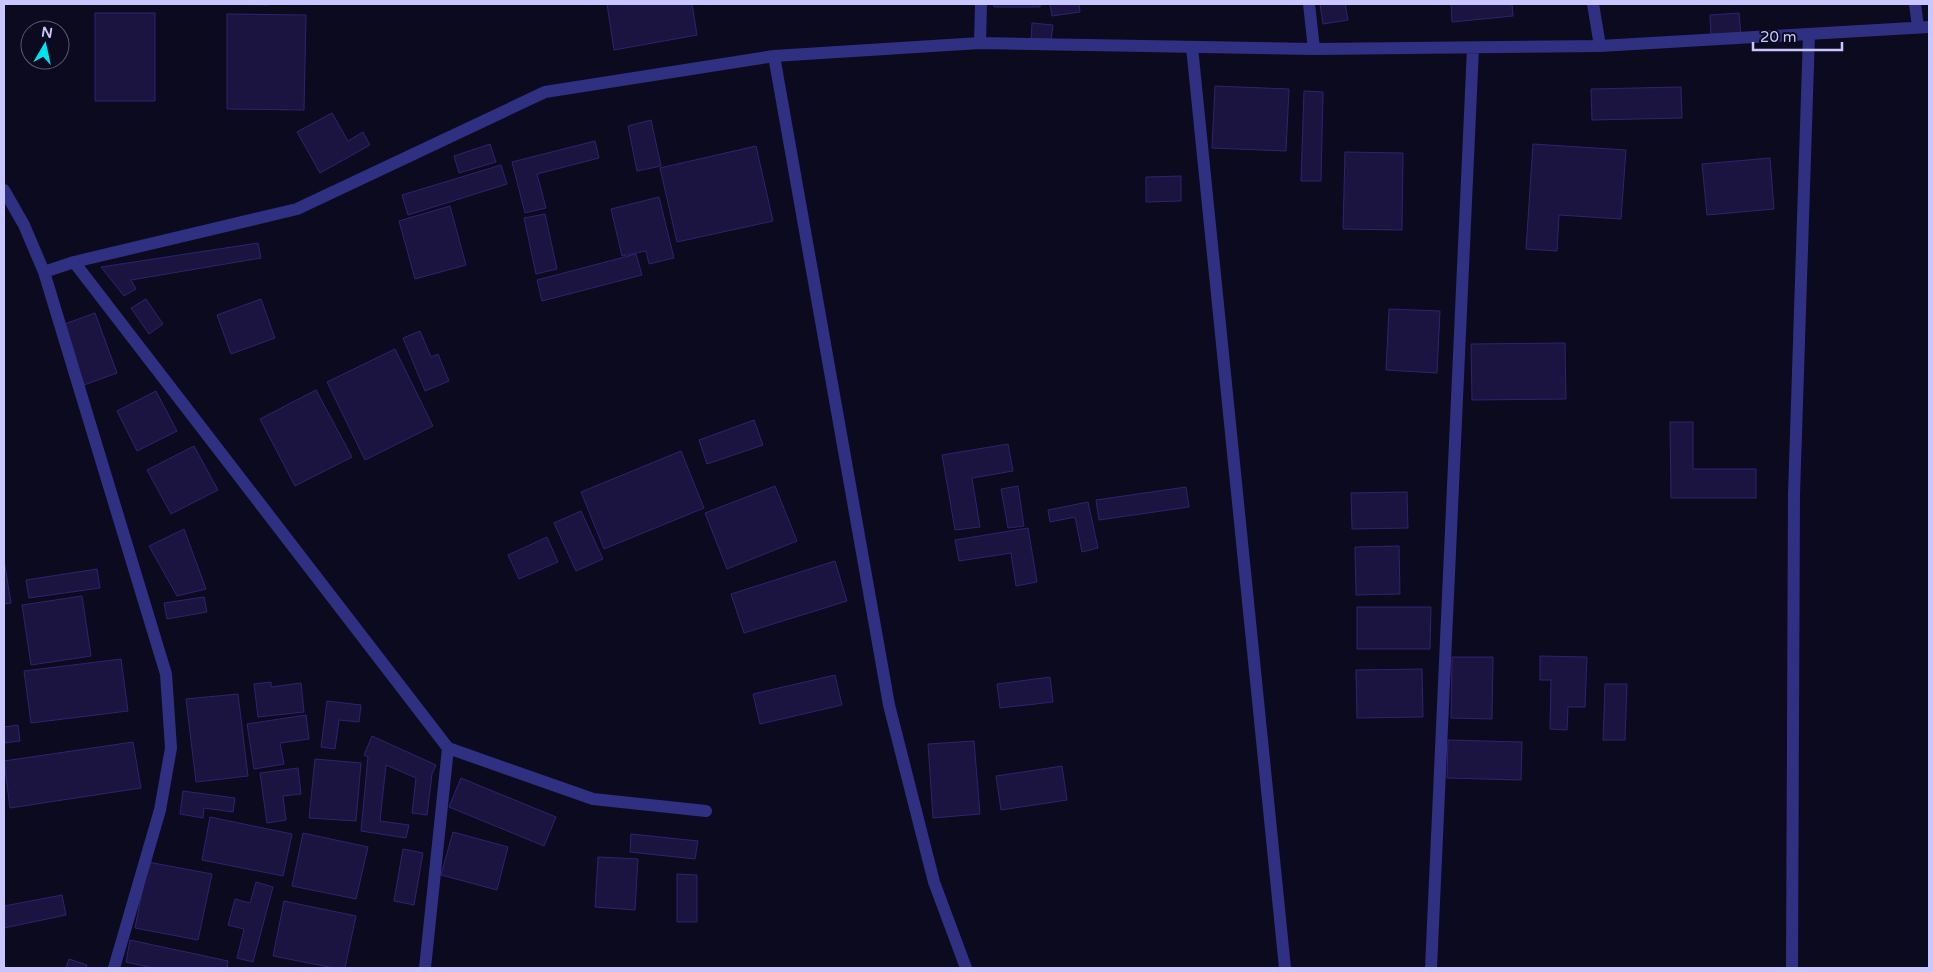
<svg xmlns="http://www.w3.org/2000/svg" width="1933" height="972" viewBox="0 0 1933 972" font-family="'Varela Round',sans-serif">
<rect width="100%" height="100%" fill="#0c0a1e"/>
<path fill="#1b1440" stroke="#2f236f" d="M228 4H268V5Z
M607 4H692L697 35 614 50Z
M994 4H1040V7H994Z
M1050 4H1079L1080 12 1052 16Z
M1320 4H1345L1348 20 1323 24Z
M1451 4H1512L1513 16 1452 22Z
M95 13H155V101H95Z
M1739 13 1741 36 1711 38 1710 15Z
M227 14 306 15 304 110 227 109Z
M1032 23 1053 25 1051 41 1031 40Z
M1215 86 1289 89 1286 151 1212 148Z
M1681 87 1682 118 1592 120 1591 89Z
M1304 91 1323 92 1321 181H1301Z
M332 113 348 141 363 132 370 145 320 173 297 132Z
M651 120 661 166 637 171 628 126Z
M595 141 599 158 537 174 546 208 525 213 512 162Z
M490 144 496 162 459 173 454 156Z
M1533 144 1626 150 1621 219 1559 215 1557 251 1526 249Z
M756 146 773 221 677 242 660 168Z
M1345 152 1403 153 1402 230 1343 229Z
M1770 158 1774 209 1707 215 1702 164Z
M501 165 507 184 408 215 402 195Z
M1181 176V201L1146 202V177Z
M659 197 674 258 649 264 646 251 622 256 611 209Z
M450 206 466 265 415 279 399 221Z
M545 214 557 269 536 274 524 218Z
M258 243 261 258 131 280 136 289 124 296 101 267Z
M636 254 642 275 542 301 537 280Z
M146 299 163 324 149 334 131 308Z
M261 299 275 338 231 354 217 315Z
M1389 309 1440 311 1437 373 1386 370Z
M95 313 117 373 84 385 62 325Z
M420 331 431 357 438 354 449 381 425 391 403 338Z
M1565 343 1566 399 1472 400 1471 344Z
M395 349 433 426 365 460 327 382Z
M316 390 352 457 295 486 260 419Z
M156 391 177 431 137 451 117 411Z
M754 420 763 445 707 464 699 440Z
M1670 422H1693V469H1756V498H1671Z
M1008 444 1013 471 972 478 980 527 955 530 942 455Z
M194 446 218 490 171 514 147 470Z
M681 451 704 508 604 549 581 492Z
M775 486 797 541 727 569 705 513Z
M1018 486 1024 526 1008 528 1001 489Z
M1186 487 1189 507 1099 520 1096 500Z
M1407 492 1408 528 1352 529 1351 493Z
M1088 502 1098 548 1082 552 1075 517 1050 522 1048 510Z
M581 511 603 559 576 571 554 523Z
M1028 528 1037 582 1016 586 1011 553 959 561 955 540Z
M184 529 206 589 177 596 149 546Z
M547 537 558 562 519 579 508 555Z
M1399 546 1400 594 1356 595 1355 547Z
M4 560 11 603 4 604Z
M835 561 847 601 744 633 731 594Z
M97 569 100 588 29 598 26 580Z
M82 596 91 656 31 665 22 605Z
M204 597 207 612 167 619 164 603Z
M1357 607H1431L1430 649H1357Z
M1540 656 1587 657 1585 707H1568L1567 730 1550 729 1551 680H1540Z
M1452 657H1493L1492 719 1451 718Z
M121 659 128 711 31 723 24 671Z
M1422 669 1423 717 1357 718 1356 670Z
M835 675 842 705 760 724 753 694Z
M1050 677 1053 702 1000 708 997 684Z
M271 682V687L301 683 304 712 258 717 254 684Z
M1605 684H1627L1625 740H1603Z
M238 694 248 776 196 782 186 699Z
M327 701 361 705 359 722 339 720 335 749 321 747Z
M306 715 309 739 280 743 284 764 254 769 247 724Z
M18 725 20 741 4 743V727Z
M372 736 436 765 432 774 427 815 412 813 416 778 386 765 380 821 409 825 406 838 361 831 368 757 364 755Z
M1448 740 1522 742 1521 780 1447 778Z
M974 741 980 814 933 818 928 744Z
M133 742 141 788 10 808 4 761Z
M315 759 361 763 356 821 309 818Z
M1062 766 1067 800 1001 810 996 776Z
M298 768 301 794 283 796 286 820 267 823 260 773Z
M461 778 556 817 544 846 449 807Z
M183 791 235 798 233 812 204 808 203 818 180 814Z
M210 817 292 834 283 876 202 860Z
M453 832 508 847 497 890 441 875Z
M303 833 368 847 356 899 292 886Z
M631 834 698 841 695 859 630 852Z
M403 849 423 853 414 905 394 901Z
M598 857 638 859 635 910 595 907Z
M148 862 212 874 198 940 135 928Z
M677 874 697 875V922H677Z
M256 882 273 887 253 962 237 958 244 929 228 925 235 899 250 903Z
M62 895 66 915 4 928V906Z
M284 901 356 916 345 968H334L273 956Z
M130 940 228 961 227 968H153L126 962Z
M69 959 87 965 86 968H66Z"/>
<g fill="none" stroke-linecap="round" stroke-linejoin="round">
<path stroke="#2f3082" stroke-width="12" d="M1309 4 1314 49
M1593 4 1600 46
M1915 4 1918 27
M980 43 981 4
M1192 47 1285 968
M774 56 889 705 934 882 966 968
M4 190 24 225 44 272 74 262 297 209 545 92 774 56 980 43 1314 49 1600 46 1929 27
M74 262 448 748 593 799 706 811
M44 272 166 674 171 748 160 810 114 968
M425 968 448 748
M1431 968 1473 48
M1792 968 1794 495 1809 34"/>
</g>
<rect width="1933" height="972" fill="none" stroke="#cac6ff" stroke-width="10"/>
<g transform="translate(45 45) rotate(9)"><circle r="24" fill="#0c0a1e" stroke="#585578"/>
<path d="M0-4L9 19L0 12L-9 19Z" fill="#00e4f1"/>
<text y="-8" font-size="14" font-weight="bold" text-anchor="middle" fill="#cac6ff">N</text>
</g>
<path d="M1753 42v8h89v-8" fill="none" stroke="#cac6ff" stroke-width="2.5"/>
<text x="1760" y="42" font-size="15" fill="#cac6ff" stroke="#0c0a1e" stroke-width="4" paint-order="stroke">20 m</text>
</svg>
